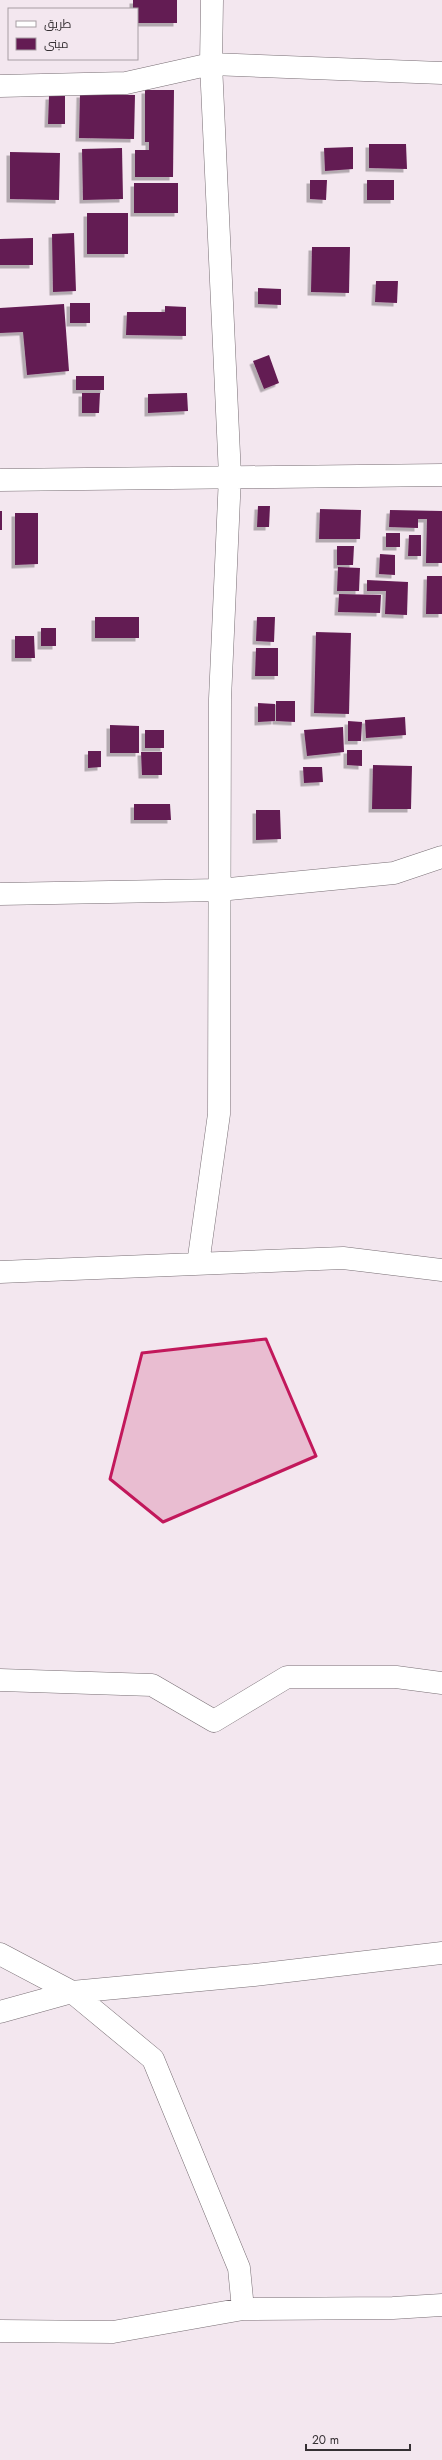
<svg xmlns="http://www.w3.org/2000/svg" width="442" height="2460" viewBox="0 0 442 2460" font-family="Jost,Cairo,sans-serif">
<defs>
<filter id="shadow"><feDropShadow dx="-3.5" dy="3.5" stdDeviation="0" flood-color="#0004"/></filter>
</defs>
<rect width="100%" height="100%" fill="#f3e7ef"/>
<path fill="#641b53" filter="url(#shadow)" d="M133 0H177V23H137V9H133Z
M145 90H174L173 177H135V150H149V142H145Z
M80 94 135 95 134 139 79 138Z
M49 96H65V124H48Z
M369 144H406L407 169 369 168Z
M353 147V169L325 171 324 148Z
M122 148 123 199 83 200 82 149Z
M10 152 60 153 59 200 10 199Z
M310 180H327L326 200 310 199Z
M367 180H394V200H367Z
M134 183H178V213H134Z
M87 213H128V254H87Z
M74 233 76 291 53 292 52 234Z
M33 238V265H0V239Z
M312 247H350L349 293 311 292Z
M376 281H398L397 303 375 302Z
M258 288 281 289V305L258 304Z
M70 303H90V323H70Z
M64 304 69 371 27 375 23 332 0 333V308Z
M165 306 186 307V336L126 335 127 312H165Z
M269 355 279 383 264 389 253 361Z
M76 376H104V390H76Z
M82 393H100L99 413H82Z
M187 393 188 411 148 413V394Z
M258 506H270L269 527H257Z
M320 509 361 510 360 539H319Z
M390 510 442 511V563H426L427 519H418V528L389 527Z
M0 511H2V530H0Z
M15 513H38V564L15 565Z
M386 533H400V547H386Z
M409 535H421V556H408Z
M337 546H354L353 565H337Z
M380 554 395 555V575L379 574Z
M338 567 360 568 359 591H337Z
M427 576H442V614H426Z
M367 580 408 582 407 615 385 614 386 591H367Z
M339 594 381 595 380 613 338 612Z
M95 617H139V638H95Z
M257 617H275L274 642 256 641Z
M41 628H56V646H41Z
M316 632 351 633 349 714 314 713Z
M15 636H34L35 658H15Z
M256 648H278V676H255Z
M276 701H295V722L276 721Z
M258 703 275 704V721L258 722Z
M405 717 406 735 366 738 365 720Z
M348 721 362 722 361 741H348Z
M110 725 139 726V753H110Z
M343 727 344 752 307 756 304 730Z
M145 730H164V748H145Z
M347 750H362V766L347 765Z
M88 751H101V767L88 768Z
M141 752H162V775H142Z
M373 765 412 766 411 809H372Z
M303 767H322L323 782 304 783Z
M134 804H170L171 820H134Z
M256 810H280L281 839 256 840Z"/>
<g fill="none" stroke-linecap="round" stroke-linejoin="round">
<defs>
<path id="street" d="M0 86 126 83 211 64 442 73
M0 480 442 475
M0 894 219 890 394 873 442 857
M198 1264 219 1114 220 699 230 476 211 64 212 0
M0 1272 343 1258 442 1270
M0 1680 152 1685 214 1721 287 1677H396L442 1683
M0 1954 72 1992 153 2059 239 2268 243 2309
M0 2012 72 1992 254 1975 442 1953
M0 2331 113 2332 243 2309 393 2308 442 2305"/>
</defs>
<use href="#street" stroke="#786e74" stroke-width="23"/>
<use href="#street" stroke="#fff" stroke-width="22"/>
</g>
<path fill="#c2185b" fill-opacity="0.2" stroke="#c2185b" stroke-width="3" stroke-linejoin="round" d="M266 1339 316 1456 163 1522 110 1479 142 1353Z"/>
<rect x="8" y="8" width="130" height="52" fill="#f3e7ef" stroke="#a79ea4"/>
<rect x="16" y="21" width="20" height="6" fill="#ffffff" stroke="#a79ea4"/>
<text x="44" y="28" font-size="12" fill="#353033">طريق</text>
<rect x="16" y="38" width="20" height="12" fill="#641b53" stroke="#a79ea4"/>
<text x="44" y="48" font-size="12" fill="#353033">مبنى</text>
<path d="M306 2444v6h104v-6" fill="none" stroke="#353033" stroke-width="2"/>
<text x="312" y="2444" font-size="12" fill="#353033" stroke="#f3e7ef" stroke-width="3" paint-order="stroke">20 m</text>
</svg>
